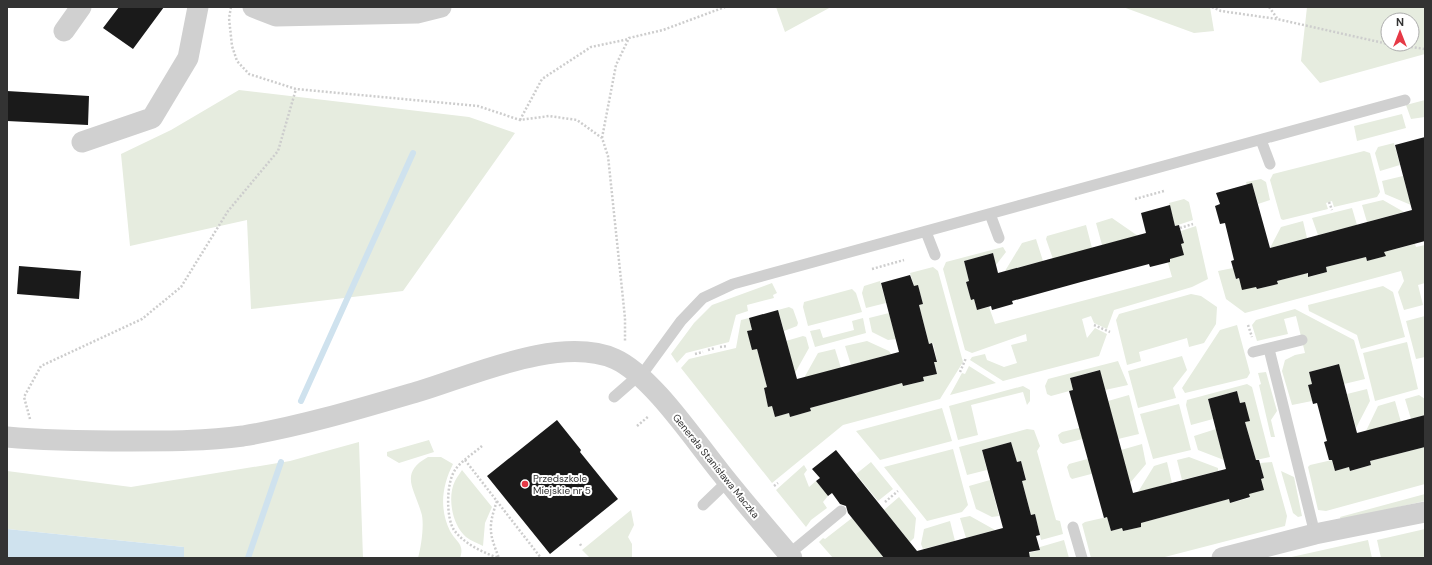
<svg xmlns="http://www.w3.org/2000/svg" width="1432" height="565" viewBox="0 0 1432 565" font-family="'DM Sans',sans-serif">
<rect width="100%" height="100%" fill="#fff"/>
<path fill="#e6ecdf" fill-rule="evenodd" d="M776 7H831L785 32Z
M1123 7H1210L1214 31 1194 33Z
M1307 7H1425V54L1320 83 1301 61ZM1388 20H1412V44H1388Z
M239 90 469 117 515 133 403 291 251 309 247 220 130 246 121 154 171 130Z
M1425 100V117L1411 119 1406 105Z
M1402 114 1406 128 1357 141 1354 126Z
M1394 143 1400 165 1380 171 1375 153 1378 147Z
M1364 151 1370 153 1380 192 1377 197 1334 207 1332 201 1326 203 1328 209 1283 220 1281 219 1270 180 1273 174Z
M1403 176 1411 205 1385 194 1382 181Z
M1261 179 1266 182 1270 200 1258 204 1252 183 1247 185 1246 182Z
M1184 199 1189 202 1193 220 1175 226 1169 203Z
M1383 200 1404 212 1367 222 1362 205Z
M1352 208 1357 225 1318 235 1312 218Z
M1112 218 1138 236 1102 245 1096 223Z
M1303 221 1307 238 1270 248 1281 227Z
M1086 225 1092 248 1053 259 1046 239 1047 236Z
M1196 226 1208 279 1192 287 1114 310 1107 329 1094 323 1091 316 1082 319 1087 338 1095 328 1107 334 1099 356 1003 381 970 360 972 357 985 354 987 360 1004 367 1017 363 1011 345 1027 341 1026 334 972 353 965 350 943 269 946 262 1003 247 1006 252 996 265 993 253 964 261 969 281 966 282 971 299H974L977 310 989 307 995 324 1172 277 1168 263 1181 244 1184 242 1181 231Z
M1036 239 1043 261 1005 271 1022 243Z
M1415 244 1416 247 1425 245V283L1418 285 1423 305 1404 310 1398 292 1404 281 1401 271 1245 313 1226 299 1218 271 1233 268 1236 279 1239 278 1256 287 1257 289 1278 284 1277 281 1307 273 1309 277 1327 272 1326 267 1366 257 1367 261 1385 256 1384 252Z
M933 267 938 271 963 362 940 399 843 425 772 483 681 368 689 359 736 348 741 320 749 318 752 330 747 331 757 349 767 387 764 389 768 406H772L775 417 789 413 790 417 811 411 810 408 902 383 903 386 924 381 923 377 937 374 934 362 937 361 933 343 929 344 919 305 923 304 918 286H914L910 273Z
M880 281 886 303 866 308 862 293 864 286Z
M772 283 777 293 773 295 774 298 747 305 748 311 736 315 729 342 686 353 677 363 671 354 694 323 712 305Z
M1383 286 1393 292 1405 337 1361 349 1357 335 1309 311 1308 305Z
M852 289 856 293 862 312 808 326 803 307 804 302Z
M1191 294 1201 296 1217 307 1216 324 1204 343 1189 347 1187 338 1139 352 1141 361 1127 365 1116 320 1119 314Z
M789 307 793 309 798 323 797 326 784 331 778 310Z
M1295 309 1354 340 1365 379 1344 384 1338 364 1309 372 1312 384 1308 385 1312 401 1292 405 1282 371 1285 360 1295 355 1305 353 1296 316 1284 319 1288 334 1257 341 1252 325 1256 320Z
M889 313 896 339 888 340 872 332 869 318Z
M1425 316V357L1416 359 1406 321Z
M863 318 866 333 815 347 810 331 820 329 823 338 854 330 852 321Z
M1237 325 1250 373 1247 378 1185 393 1182 388 1220 330Z
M803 336 806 337 809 348 795 373 786 341Z
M867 341 889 351 891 354 851 365 845 346Z
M1407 342 1418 389 1375 401 1363 353Z
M835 349 841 368 804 378 818 353Z
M1182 356 1187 370 1173 388 1176 398 1138 408 1128 371Z
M1118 361 1128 385 1105 390 1099 370 1070 378 1073 390 1051 396 1047 394 1045 386 1048 379Z
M969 366 996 383 950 395 962 373 965 374Z
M1266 372 1277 411 1271 420 1275 437H1271L1259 385 1261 384 1258 373Z
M1247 384 1252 387 1270 457 1256 460 1245 422V402L1240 403 1237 391 1208 399 1213 419 1191 425 1186 405 1187 400Z
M1023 386 1030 390V401L1027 405 1023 392 971 405 978 435 958 440 949 406Z
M1367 389 1370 401 1356 428 1347 394Z
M1129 395 1139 434 1118 439 1108 401Z
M1419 395 1425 399V415L1411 419 1405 399Z
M1395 401 1401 422 1366 431 1378 406Z
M1179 404 1191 450 1153 459 1140 414Z
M942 408 952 441 880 460 856 431Z
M1083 427 1086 438 1063 444 1060 442 1058 435 1062 432Z
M1027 429 1034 430 1040 446 1037 451 1056 520 1060 521 1063 534 1041 540 1035 514 1031 515 1022 481 1026 479 1021 461 1017 462 1011 442 982 450 987 470 967 475 959 447Z
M1216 429 1224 460 1198 450 1194 436Z
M429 440 434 452 399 463 387 456V452Z
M359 442 363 558H184V547L7 529V471L131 487 290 461Z
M1142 444 1146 464 1130 483 1121 450Z
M1425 447V484L1326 511 1318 510 1308 467 1310 465 1332 460 1335 471 1349 467 1351 471 1371 465 1370 461Z
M953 449 968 505 962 512 927 521 884 467Z
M428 457H441L453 464C442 486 439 508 450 531 456 542 465 544 460 558H418C421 548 425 522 421 512 414 488 399 473 428 457Z
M1189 457 1218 468V471L1182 480 1177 460Z
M1091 458 1095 473 1072 479 1070 477 1067 467 1069 464Z
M871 462 893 489 878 501 856 474Z
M1167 462 1172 483 1138 492 1154 466Z
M1272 462 1287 516 1285 526 1161 558H1091L1082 524 1085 522 1107 517 1111 531 1122 528 1123 531 1141 527V523L1229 499 1230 503 1250 498 1249 494 1261 479 1264 478 1260 463Z
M804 465 807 470 804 474 809 487 816 481 828 496 823 502 827 508 811 520 806 527 776 490Z
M462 470 492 507 485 523 483 546C478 543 471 541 466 537 452 525 447 497 455 481 457 477 460 473 462 470Z
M1281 471 1294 477 1302 516 1298 517 1293 513Z
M990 480 999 516 992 517 976 509 969 486Z
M1425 494V501L1341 520 1340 517Z
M899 497 916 518 914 538 910 542 884 510Z
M631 510 634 525 628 537 632 544V558H590L582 550Z
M970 516 995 530 966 538 960 518Z
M852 518 884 558H833L819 542 823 538 825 539Z
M950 521 955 541 923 549 921 544 924 529Z
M1425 529V558H1381L1377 540Z
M1064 540 1069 558H1024L1030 556 1029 553 1040 550V547Z
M1368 540 1372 558H1287Z"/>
<path fill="#cfe2ee" d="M7 529 184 547V558H7Z"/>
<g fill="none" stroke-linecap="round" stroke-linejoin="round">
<path stroke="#cfe2ee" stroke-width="6" d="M301 401 413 153
M248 558 281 462"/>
</g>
<path fill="#1a1a1a" d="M119 7H164L133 49 103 28Z
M7 91 89 96 88 125 7 121Z
M1425 137V241L1384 252 1386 256 1367 261 1366 257 1326 267 1327 272 1308 277V273L1277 281 1278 284 1257 289 1256 287 1242 290 1239 278 1236 279 1231 261 1234 260 1225 223 1220 224 1215 206 1220 204 1216 193 1252 183 1270 248 1412 210 1395 145Z
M1170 205 1175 226 1179 225 1184 243 1181 244 1184 255 1170 259V262L1150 267 1149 264 1081 282 1012 301 1013 304 992 310 991 306 977 310 974 299 971 300 966 282 969 281 964 261 993 253 998 273 1046 260 1146 233 1141 213Z
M19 266 81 271 79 299 17 294Z
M910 275 914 286 918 285 923 304 919 305 929 344 932 343 937 362H934L937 374 923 377 924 381 903 386 902 383 810 408 811 411 790 417 789 413 775 417 772 406 768 407 764 388 767 387 757 349 752 350 747 331 752 330 749 318 778 310 797 379 899 352 881 283Z
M1339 364 1357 433 1425 415V447L1370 461 1371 465 1350 471 1349 467 1335 471 1332 460H1329L1324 442 1327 441 1317 403 1313 404 1308 385 1312 384 1309 372Z
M1100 370 1133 493 1226 469 1208 399 1237 391 1240 403 1245 402 1250 421 1245 422 1256 460H1259L1264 478 1261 479 1264 490 1249 494 1250 497 1230 503 1229 499 1141 523V527L1123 531 1122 528 1111 531 1107 517 1104 518 1069 391 1073 390 1070 378Z
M557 420 581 450 580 452 618 499 550 554 487 476Z
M1011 442 1017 462 1021 461 1026 480 1022 481 1031 515 1035 514 1040 535 1036 536 1040 550 1029 552 1030 558H884L848 513 846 506 840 504 832 493 828 496 816 481 820 478 812 469 836 450 917 551 1003 528 982 450Z"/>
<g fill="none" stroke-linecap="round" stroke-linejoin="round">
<path stroke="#cdcdcd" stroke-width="2.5" stroke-dasharray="2 2" stroke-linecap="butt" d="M231 7 229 18 232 46 237 61 249 74 296 89 478 106 520 120 549 116 577 120 602 138 608 156 625 318V341
M1212 7 1221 11 1277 19 1388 44
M1269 7 1277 18
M1391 44 1425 49
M520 120 542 79 591 47 629 39
M602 138 616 65 629 38 663 30 725 7
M1135 199 1164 191
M1329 202 1332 210
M1180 228 1193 224
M872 269 904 260
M1094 325 1110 332
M1248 325 1252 337
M720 347 727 346
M708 350 715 348
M695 354 703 352
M960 372 966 358
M30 419 24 397 41 366 142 319 181 287 228 211 278 151 296 89
M637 426 649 416
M482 446C474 453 461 461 455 470 446 483 446 518 454 530 464 544 484 553 499 558
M465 460 541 558
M774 486 778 483
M497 501C488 527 489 533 499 558
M885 502 898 491
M580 544 582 547"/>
<path stroke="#d0d0d0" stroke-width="11" d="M1261 140 1270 164
M990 214 999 238
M926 232 935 255
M1269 349 1315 534
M1253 352 1302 340
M614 397 646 369 681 321 703 298 733 284 1405 100
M703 505 728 481
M1073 527 1082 558
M789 554 841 511"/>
<path stroke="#d0d0d0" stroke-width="21" d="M253 7 276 16 417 13 441 7
M64 31 81 7
M82 142 152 118 188 58 198 7
M7 437C49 441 90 441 132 441 169 441 206 441 243 436 303 426 362 408 420 391 473 375 561 335 615 359 651 375 695 441 721 473 744 502 768 530 792 558
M1222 558 1315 534 1425 512"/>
</g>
<circle fill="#e63946" stroke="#fff" stroke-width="1.5" cx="525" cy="484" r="4"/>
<g text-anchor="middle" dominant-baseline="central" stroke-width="4" stroke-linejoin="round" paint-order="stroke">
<g font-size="10" fill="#333" stroke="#fff">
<text transform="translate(716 466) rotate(51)">Generała Stanisława Maczka</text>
</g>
<g font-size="10" fill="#333" stroke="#fff" text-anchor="start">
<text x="533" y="478">Przedszkole<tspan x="533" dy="12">Miejskie nr 5</tspan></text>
</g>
</g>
<rect width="1432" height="565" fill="none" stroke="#333333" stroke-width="16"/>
<g transform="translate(1400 32)"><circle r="19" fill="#ffffff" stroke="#adadad"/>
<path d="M0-3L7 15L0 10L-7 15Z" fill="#e63946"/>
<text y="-6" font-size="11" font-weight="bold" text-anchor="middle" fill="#333333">N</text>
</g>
</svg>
